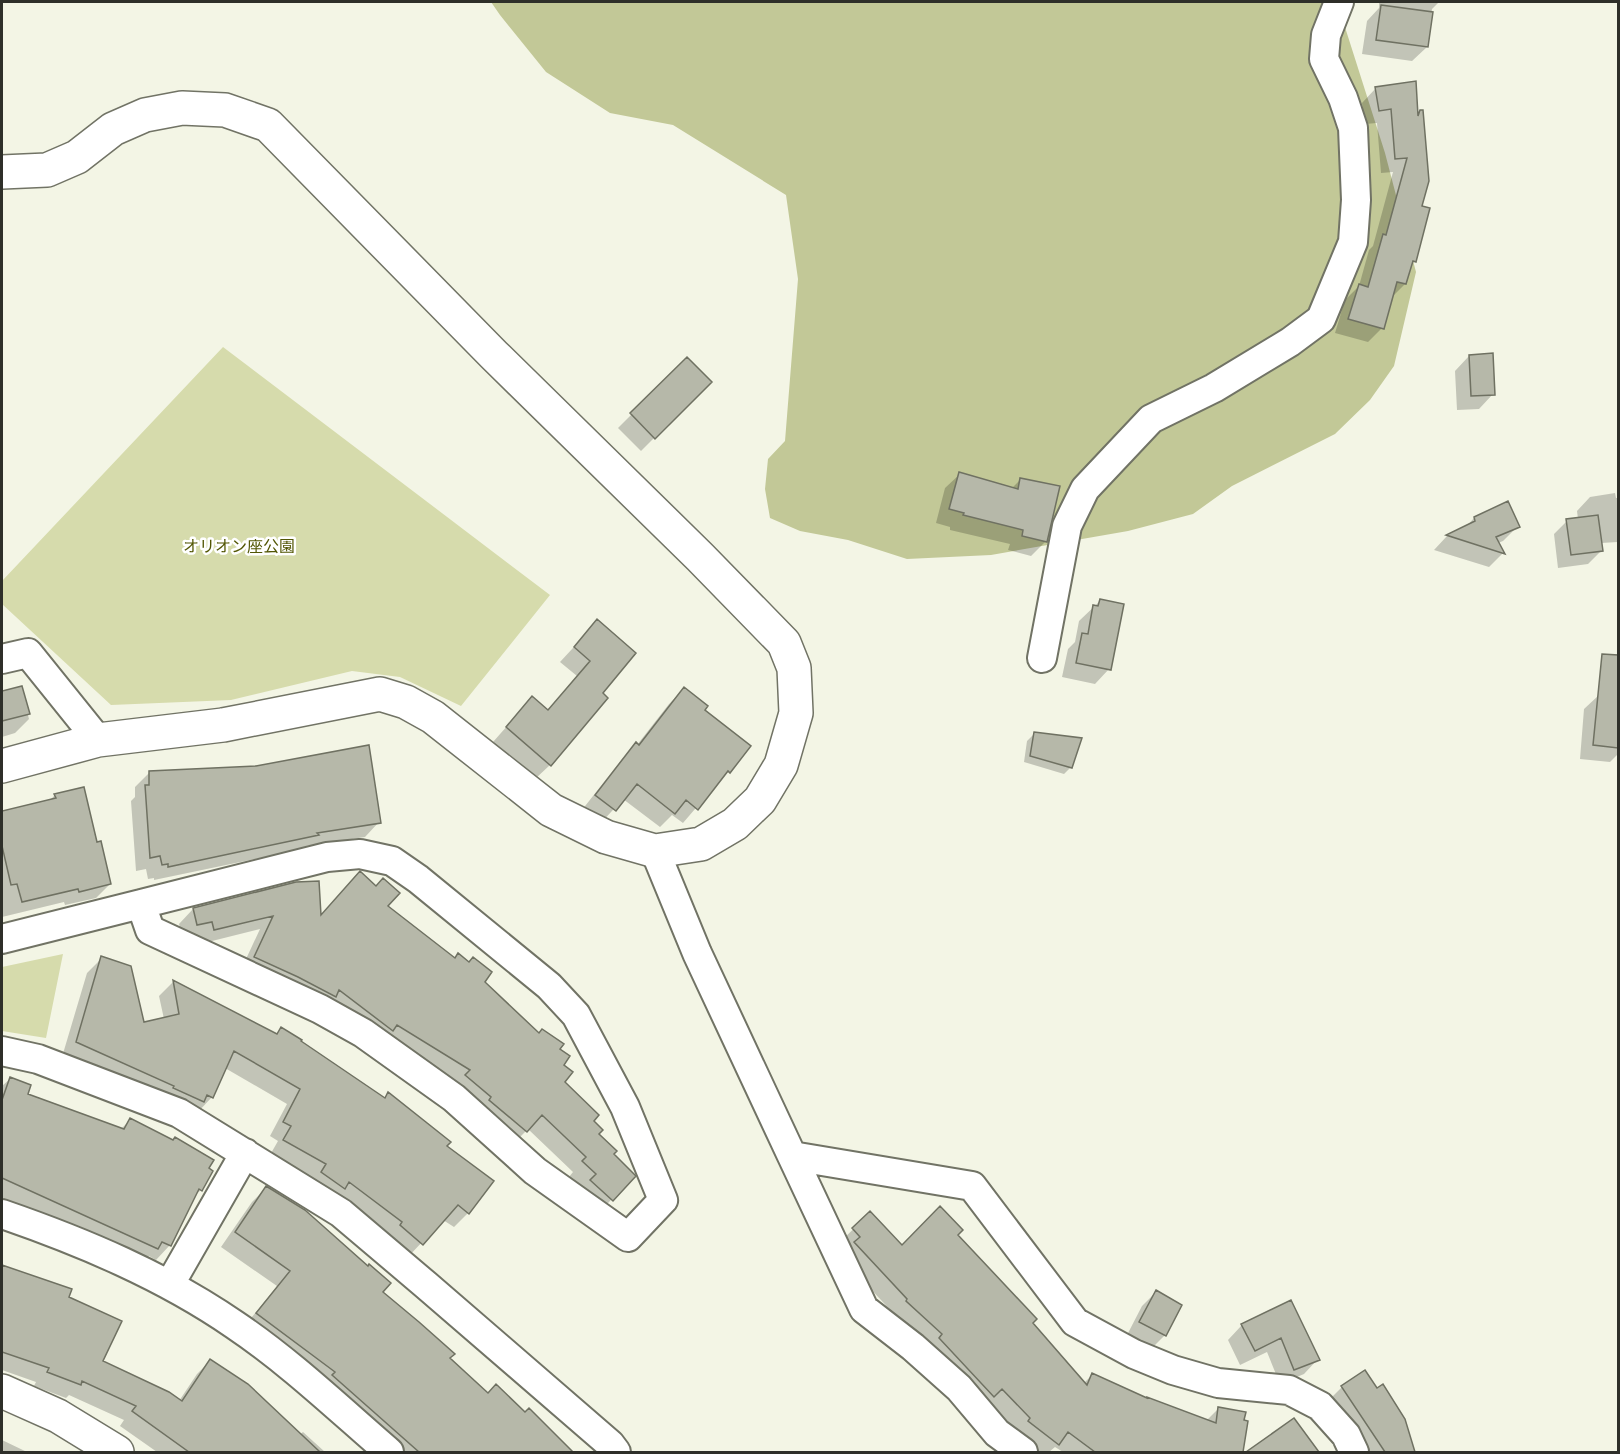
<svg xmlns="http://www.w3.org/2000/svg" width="1620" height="1454" viewBox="0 0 1620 1454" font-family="'Work Sans','Noto Sans JP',sans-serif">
<rect width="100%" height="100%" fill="#f3f5e5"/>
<path fill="#d6dbac" d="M223 347 550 595 461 706 400 677 352 671 231 700 111 705 2 604V581Z
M63 954 46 1038 2 1031V967Z"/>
<path fill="#c2c897" d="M491 2H1337L1385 153 1416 272 1394 366 1370 400 1335 434 1232 486 1193 514 1128 531 991 555 907 559 848 540 800 531 770 518 765 489 768 459 785 441 798 279 786 195 673 125 610 113 546 72 500 15Z"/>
<path fill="#0003" d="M1379 2H1439L1432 9 1427 47 1412 61 1362 54 1367 21 1379 8Z
M1376 88 1417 115 1421 111 1420 207 1414 261 1410 266 1405 284 1391 298 1382 328 1368 342 1335 333 1345 300 1359 286 1369 250 1373 246 1393 172 1381 173 1377 123 1365 124 1362 103Z
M1469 356 1493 394 1479 409 1457 410 1455 371Z
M687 359 710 382 641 451 618 428Z
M960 474 1012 488 1021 479 1046 541 1031 556 1008 550 1010 544 950 530V527L936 523 945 488Z
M1615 493 1616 498H1618V542L1601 543 1602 550 1588 564 1558 568 1554 534 1567 521 1578 519 1577 511 1590 497Z
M1474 518 1518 526 1503 541 1498 543 1503 553 1489 567 1434 550 1447 536 1466 527Z
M1100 601 1109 669 1095 684 1062 677 1068 649 1075 642 1079 621Z
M597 622 601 693 550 765 535 779 493 742 532 698 547 711 577 676 560 662Z
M21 688 29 719 15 733 2 737V693Z
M684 689 703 710 749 746 683 823 672 815 660 827 623 799 600 824 582 810 622 759 637 745 669 704Z
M1599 695 1618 697V754L1610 762 1580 759 1584 709Z
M1034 734 1071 767 1064 774 1024 762 1027 741Z
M149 773 379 822 365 837 306 846 303 849 154 880V878L148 879 146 869 136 871 131 801 135 797V787Z
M55 795 110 884 96 898 65 905 64 902 2 917V812L49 801Z
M386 906 483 982 539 1035 558 1049 562 1065 563 1083 591 1121 597 1134 612 1154 633 1176 597 1215 583 1190 569 1177 573 1172 528 1129 511 1146 475 1115 240 972 260 929 200 944 198 935 183 939 179 924 193 909 319 917Z
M102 958 143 1023 164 1019 159 996 173 982 275 1035 281 1029 384 1099 388 1094 445 1147 468 1213 454 1227 443 1220 407 1258 308 1187 313 1179 270 1155 278 1141 270 1136 287 1104 225 1068 212 1097 198 1112 62 1057 87 973Z
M10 1079 26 1095 121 1129 130 1120 201 1190 194 1196 170 1245 156 1260 149 1256 143 1263 2 1198V1086Z
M266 1188 381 1293 487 1394 569 1451 567 1452H389L243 1328 277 1286 221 1247 252 1202Z
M870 1213 902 1247 956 1235 1084 1383 1092 1375 1146 1400 1206 1421 1219 1408 1246 1422 1241 1452H1063L1055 1447 1049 1452H1038L1015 1436 1017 1433 988 1402 893 1316 894 1314 841 1257 839 1243Z
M2 1267 25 1276 67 1298 101 1362 179 1401 197 1374 210 1361 299 1435 303 1432 325 1452H157L120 1426 124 1420 69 1395 66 1398 34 1386 36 1382 2 1370Z
M1156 1292 1165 1335 1150 1350 1126 1337 1142 1306Z
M1290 1302 1318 1359 1304 1374 1280 1384 1267 1352 1240 1365 1228 1340 1242 1325Z
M1364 1372 1376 1390 1404 1420 1414 1452H1361L1327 1402 1342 1387Z
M1293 1420 1309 1441 1298 1452H1248Z
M2 1440 27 1452H2Z"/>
<path fill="#b6b8a9" stroke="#6f7162" stroke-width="1.5" d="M1381 5 1433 12 1428 47 1376 40Z
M1416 81 1418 116 1420 110H1423L1429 181 1422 206 1430 208 1416 262 1413 261 1406 284 1397 282 1384 329 1348 319 1359 284 1368 287 1383 234 1386 235 1407 158 1395 159 1391 109 1379 111 1375 87Z
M1493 353 1495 395 1471 396 1469 355Z
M687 357 712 382 655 439 630 413Z
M959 472 1018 489 1020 478 1060 486 1047 542 1022 536 1023 530 963 515 964 513 949 509Z
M1508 501 1520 527 1496 537 1505 554 1446 535 1475 521 1474 517Z
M1598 515 1603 551 1571 555 1566 519Z
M1100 599 1124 604 1111 670 1076 663 1082 633 1088 634 1093 605 1098 606Z
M597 619 636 653 603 693 608 698 551 766 506 727 532 696 548 710 590 661 574 647Z
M1602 654 1618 655V748L1593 745Z
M22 686 30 714 2 721V691Z
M684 687 708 706 705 710 751 746 730 773 728 771 698 810 686 800 675 814 637 784 616 811 595 795 636 742 639 745Z
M1034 732 1082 738 1072 768 1030 756Z
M369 745 381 823 317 833 319 835 168 867V864L162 865 160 856 150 858 145 785H149V771L256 766Z
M84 787 97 842 101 841 111 884 79 892 78 889 22 902 17 884 11 885 2 846V811L56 798 54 794Z
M360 871 376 886 383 878 400 893 388 906 455 958 458 953 469 962 473 957 492 972 485 982 539 1033 542 1029 564 1044 560 1049 570 1056 564 1065 573 1072 565 1082 599 1115 594 1121 603 1130 599 1134 617 1151 614 1154 636 1176 613 1201 590 1180 596 1174 582 1161 586 1157 542 1115 527 1132 489 1100 491 1097 465 1075 470 1070 397 1025 393 1031 339 990 336 997 298 977 254 957 273 916 214 930 212 922 197 925 193 908 296 882 319 881 321 915Z
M101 956 131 966 144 1022 179 1014 173 980 277 1034 281 1027 302 1040 301 1041 385 1098 388 1092 451 1142 447 1146 494 1181 469 1214 458 1205 423 1245 400 1225 402 1222 349 1182 345 1189 321 1172 326 1164 283 1140 291 1126 283 1122 300 1089 234 1051 213 1098 207 1095 204 1102 173 1088 174 1086 76 1042Z
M10 1077 31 1085 28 1094 124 1129 130 1118 173 1140 175 1137 214 1160 209 1168 213 1171 202 1191 199 1189 171 1246 162 1242 158 1249 2 1178V1100Z
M266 1186 305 1210 368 1266 369 1264 391 1283 383 1292 419 1322 455 1354 450 1358 488 1393 496 1384 525 1412 529 1408 573 1452H419L332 1375 335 1372 256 1313 290 1271 235 1232Z
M940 1206 963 1230 958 1235 1037 1319 1033 1323 1087 1385 1092 1373 1147 1398V1397L1216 1423 1218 1407 1246 1412 1244 1420 1248 1421 1243 1452H1095L1068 1432 1059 1445 1028 1421 1030 1418 1002 1389 994 1397 939 1338 942 1334 906 1301 907 1299 854 1242 860 1237 852 1228 870 1211 902 1245Z
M2 1265 72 1289 69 1297 122 1321 103 1361 169 1392 182 1401 210 1359 248 1384 320 1452H189L132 1411 136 1406 82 1381 81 1385 47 1372 49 1368 2 1352Z
M1156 1290 1182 1305 1166 1336 1139 1322Z
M1291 1300 1320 1360 1294 1370 1281 1338 1255 1351 1241 1324Z
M1365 1370 1377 1388 1383 1384 1405 1419 1415 1452H1385L1341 1386Z
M1294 1418 1319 1452H1246Z"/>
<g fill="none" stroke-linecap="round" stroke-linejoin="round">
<defs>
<path id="street" d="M1042 658 1067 526 1085 489 1151 419 1214 388 1290 342 1321 319 1353 242 1356 200 1353 128 1343 98 1324 59 1326 35 1339 2
M2 659 28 653 98 740
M655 851 697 953 792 1156 972 1186 1075 1322 1134 1354 1173 1370 1218 1383 1289 1390 1320 1406 1346 1435 1354 1452
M360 854 392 861 418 879 549 986 576 1015 625 1107 663 1200 628 1237 535 1171 454 1098 363 1033 320 1009 150 930 141 904 327 857Z
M2 939 141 904
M2 1051 38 1059 179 1113 341 1213 426 1285 610 1444 616 1452
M792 1156 864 1309 913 1347 959 1388 997 1433 1023 1452
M2 1214C83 1242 164 1276 235 1325 290 1362 339 1409 389 1452
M170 1284 245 1153"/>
<path id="secondary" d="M2 172 47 170 77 157 113 129 145 115 182 108 225 110 268 125 494 355 700 557 784 643 794 668 796 713 781 765 760 800 735 824 701 844 655 851 606 837 551 810 433 717 406 702 380 694 223 725 98 740 2 766
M2 1391 58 1416 117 1452"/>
</defs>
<use href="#street" stroke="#717365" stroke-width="32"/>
<use href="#secondary" stroke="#717365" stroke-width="36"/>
<use href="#street" stroke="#fff" stroke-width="28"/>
<use href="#secondary" stroke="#fff" stroke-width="33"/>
</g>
<g text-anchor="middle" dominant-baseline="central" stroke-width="5" stroke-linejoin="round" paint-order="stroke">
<g font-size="16" fill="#525604" stroke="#fff">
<text x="239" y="546">オリオン座公園</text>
</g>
</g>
<rect width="1620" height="1454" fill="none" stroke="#2e2f29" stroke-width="6"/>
</svg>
